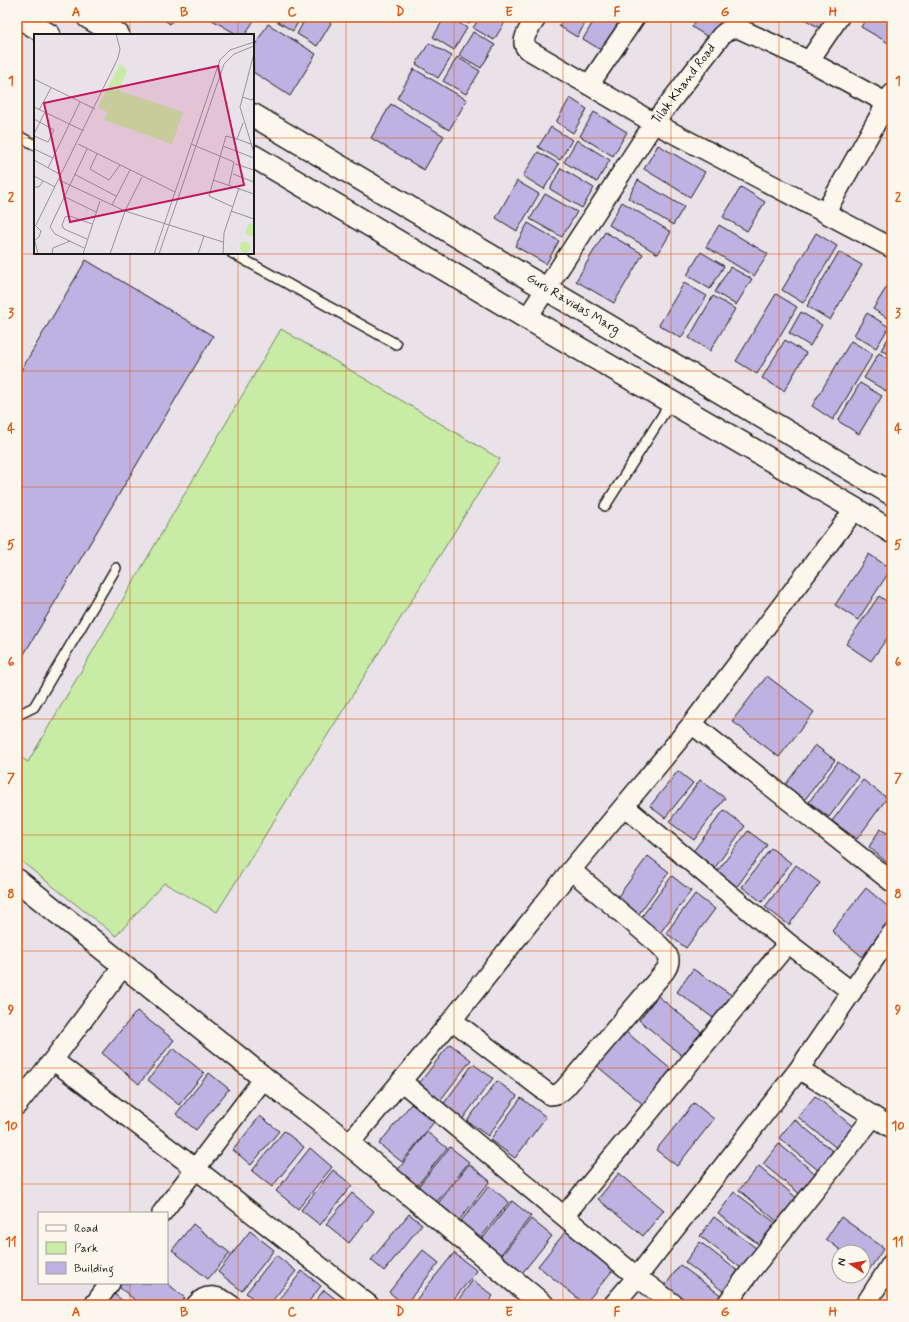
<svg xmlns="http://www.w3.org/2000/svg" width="909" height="1322" viewBox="0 0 909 1322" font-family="Mynerve,sans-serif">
<rect width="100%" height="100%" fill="#e9e2e9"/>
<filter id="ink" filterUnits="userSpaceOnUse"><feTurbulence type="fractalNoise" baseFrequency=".025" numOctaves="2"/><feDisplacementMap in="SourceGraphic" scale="8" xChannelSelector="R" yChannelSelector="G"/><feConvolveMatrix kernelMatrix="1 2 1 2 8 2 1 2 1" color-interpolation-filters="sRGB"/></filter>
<g filter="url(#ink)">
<path fill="#c8eba5" stroke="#728460" d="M281 329 500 459 217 912 164 883 116 936 17 858V755L28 762Z"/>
<path fill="#beb2e3" stroke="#1c1c1c" d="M160 17H175L170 24Z
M207 17H256L245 35H238Z
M275 17H301L293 31 273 19Z
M306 17H322L331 23 317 46 297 34Z
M445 17H449L467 28 454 50 433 37Z
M458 17H473L469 24Z
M480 17H508L494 40 473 28Z
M564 17H589L577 37 559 26Z
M596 17H624L603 51 583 39Z
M698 17H727L713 40 692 27Z
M801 17H830L823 30Z
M867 17H892V45L861 27Z
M268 24 316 54 290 96 253 72V48Z
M473 32 495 45 481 68 459 55Z
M429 43 452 56 438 78 416 64Z
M457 57 480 71 466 94 443 81Z
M414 69 467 100 449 130 397 98Z
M570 98 587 109 573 133 556 122Z
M391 104 444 136 424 170 371 138Z
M594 112 627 132 613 156 580 136Z
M551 127 572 140 560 160 538 147Z
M577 140 610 160 597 182 564 162Z
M658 145 705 172 690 197 644 169Z
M538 152 559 164 544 189 523 176Z
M561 168 594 188 582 208 550 189Z
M638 180 684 207 673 225 628 198Z
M517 181 539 194 517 231 496 218Z
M741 187 765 202 747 231 723 217Z
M545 194 577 212 562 237 530 219Z
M622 202 671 232 658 254 609 225Z
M528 223 559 241 546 264 515 246Z
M719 225 768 254 754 276 706 247Z
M605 232 643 254 614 303 576 281Z
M816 233 837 246 803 303 782 290Z
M701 252 724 266 710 289 687 275Z
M839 252 862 265 830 320 807 306Z
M86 260 213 336 17 666V377Z
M730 267 752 279 736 305 715 292Z
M891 280 892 281V321L873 309Z
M684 283 707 296 681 338 659 325Z
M776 294 797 307 757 374 736 361Z
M713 296 735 309 710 351 689 338Z
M801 312 822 325 810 346 789 333Z
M867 313 889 327 876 348 854 335Z
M892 332V356L881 350Z
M785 340 806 353 784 391 762 378Z
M851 341 873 354 833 420 812 406Z
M879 353 892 361V381L886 391 864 378Z
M860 383 882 396 859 434 838 421Z
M869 554 891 569 858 620 835 605Z
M879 596 892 605V631L871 661 846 644Z
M767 676 814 712 779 757 732 721Z
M815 745 835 760 803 802 783 788Z
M838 762 859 777 829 817 809 802Z
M678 771 693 783 665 818 650 806Z
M700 780 725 798 694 840 669 822Z
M863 780 887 798 857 839 832 821Z
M724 810 745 826 714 869 692 853Z
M880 829 892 836V867L869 847Z
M748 831 767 845 736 888 716 873Z
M771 848 791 863 762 902 742 887Z
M648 856 669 872 638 915 616 899Z
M796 865 820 883 789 925 765 907Z
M672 876 691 891 660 933 640 919Z
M866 888 892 910V927L866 960 832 931Z
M695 894 715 909 686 948 666 933Z
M693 969 736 998 719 1022 677 992Z
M658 996 705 1035 686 1059 639 1020Z
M137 1011 174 1040 139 1084 102 1053Z
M625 1031 673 1071 645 1106 597 1066Z
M450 1044 471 1060 439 1102 417 1086Z
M173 1048 204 1073 179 1105 148 1080Z
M473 1064 493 1078 461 1121 442 1106Z
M209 1073 229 1089 196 1130 176 1114Z
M497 1081 517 1096 488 1136 467 1121Z
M815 1096 856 1129 839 1150 798 1117Z
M521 1098 546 1117 515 1158 490 1140Z
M694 1103 714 1119 677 1166 656 1150Z
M411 1104 434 1122 402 1162 379 1144Z
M260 1116 279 1131 251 1165 233 1150Z
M794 1119 835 1153 819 1171 779 1138Z
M284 1131 304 1147 272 1187 252 1171Z
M427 1132 447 1148 416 1187 397 1171Z
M779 1144 817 1175 801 1195 763 1164Z
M450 1147 469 1162 436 1203 417 1188Z
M310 1148 332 1167 298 1209 276 1191Z
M469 1164 490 1181 457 1223 436 1206Z
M759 1166 798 1199 779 1223 739 1190Z
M333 1170 352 1185 320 1225 301 1210Z
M619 1173 664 1210 643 1236 598 1199Z
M489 1186 509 1202 478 1241 458 1225Z
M734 1192 777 1224 761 1246 718 1214Z
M352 1193 374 1211 349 1243 326 1224Z
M512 1201 531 1216 498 1258 479 1243Z
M409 1214 422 1224 384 1271 371 1260Z
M714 1217 756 1248 741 1268 700 1236Z
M841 1217 884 1248 869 1270 863 1266V1252H843L826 1239Z
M531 1219 552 1236 519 1277 498 1260Z
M193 1224 230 1253 208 1279 172 1250Z
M570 1226 617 1265 585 1304 538 1266Z
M250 1231 274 1250 242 1291 218 1272Z
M700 1242 739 1272 724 1292 685 1262Z
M423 1250 439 1263 405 1305 389 1292Z
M454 1253 477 1271 449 1305H423L416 1300Z
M276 1255 296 1271 269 1305H261L246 1293Z
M680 1265 722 1296 715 1305H682L662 1290Z
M302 1271 321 1286 306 1305H275Z
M473 1280 493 1296 486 1305H454Z
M122 1283H167L185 1298 179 1305H141L119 1287Z
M324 1290 343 1305H312Z
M113 1293 128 1305H103Z"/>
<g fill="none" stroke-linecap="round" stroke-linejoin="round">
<defs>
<path id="lane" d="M17 135 35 145
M232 253 396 344
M605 506 671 402
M17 712 22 713 34 707 116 568"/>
<path id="street" d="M537 17C532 25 518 41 527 49L654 123 892 248
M809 61 839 17
M589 85 635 17
M825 213 892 94
M527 318 654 123 721 36C727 30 731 28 740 29L809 61 887 103
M692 724 892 882
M624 806 788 943 852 992
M452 1020 550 1095C557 1095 560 1093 565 1088L665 971C673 959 668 954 659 945L571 870
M53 1060 196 1169 369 1305
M799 1069 892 1128
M401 1081 637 1277 675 1305
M17 1105 53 1060 124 965
M349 1144 452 1020 571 870 692 724 855 509
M162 1213 264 1078
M564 1216 788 943
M94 1305 110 1283
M196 1305C206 1292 219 1296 231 1305
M613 1305 637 1277 799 1069 892 933
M726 1305 749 1273 873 1117
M865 1305 892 1263"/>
<path id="secondary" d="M19 17 49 35
M88 17 118 35
M253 115 892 494
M253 156 527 318 855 509 892 532
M17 880 264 1078 349 1144 543 1305"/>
</defs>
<use href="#lane" stroke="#1c1c1c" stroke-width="12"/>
<use href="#street" stroke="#1c1c1c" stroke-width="22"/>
<use href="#secondary" stroke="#1c1c1c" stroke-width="25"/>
<use href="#lane" stroke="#fbf7ec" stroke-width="9"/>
<use href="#street" stroke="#fbf7ec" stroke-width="19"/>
<use href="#secondary" stroke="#fbf7ec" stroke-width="22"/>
</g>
</g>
<path fill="none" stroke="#de560d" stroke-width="1" stroke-opacity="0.55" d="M130 17V35M238 17V35M346 17V1305M454 17V1305M563 17V1305M671 17V1305M779 17V1305M17 138H35M253 138H892M130 253V1213M238 253V1305M17 254H892M17 371H892M17 487H892M17 603H892M17 719H892M17 835H892M17 951H892M17 1068H892M17 1184H892M130 1283V1305"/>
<g text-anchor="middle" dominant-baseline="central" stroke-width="3.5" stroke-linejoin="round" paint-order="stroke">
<g font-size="13" fill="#1c1c1c" stroke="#fbf7ec">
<text transform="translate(684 84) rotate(-53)">Tilak Khand Road</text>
<text transform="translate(573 304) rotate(31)">Guru Ravidas Marg</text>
</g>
</g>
<g transform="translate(34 34)">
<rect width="220" height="220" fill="#e9e2e9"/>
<path d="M86 30 93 36 85 57 149 78 138 110 70 86 73 78 64 73ZM215 189 220 190V203L211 200ZM205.5 213a5.5 5.5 0 1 1 11 0a5.5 5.5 0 1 1-11 0Z" fill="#c8eba5"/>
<path fill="none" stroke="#979397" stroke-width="1" d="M220 19 206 73 220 119M0 45 61 75M208 63 218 66 220 63M0 73 50 97M5 76 17 54M0 85 20 96 14 108 0 102M0 100 11 78M203 105 217 110M44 110 141 158M157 110 200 128 195 151M189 112 220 124M0 115 19 124M63 120 56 135 75 146 86 131M0 126 27 141M201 130 220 136M14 134 46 68M40 140 82 162M199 140 220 148M0 142 21 153M25 146 91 177 189 208M179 146 220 160M0 153H5L9 147M29 162 62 178M78 171 96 136M199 173 175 162 192 102 203 105 209 89M197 177 220 185M0 190 7 197 5 203 0 207M2 191 84 24 86 15 82 0M53 205 30 195 28 191 31 183 36 182 58 190M1 207 4 220M50 214 21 200 16 193 53 115M18 220 19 214 36 207M49 220 66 167M76 220 91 177 108 143M120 220 186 26 196 16 220 8M125 220 190 30 200 20 220 12M164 220 170 202M189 220 190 199 205 154"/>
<path fill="#c2185b" fill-opacity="0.15" stroke="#c2185b" stroke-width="2" d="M184 32 210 151 36 188 10 69Z"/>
<rect width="220" height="220" fill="none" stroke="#1c1c1c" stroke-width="2"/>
</g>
<rect width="909" height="1322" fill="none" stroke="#fbf7ec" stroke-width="44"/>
<rect x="38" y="1212" width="130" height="72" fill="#fbf7ec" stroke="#a29f99"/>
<rect x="46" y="1225" width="20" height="6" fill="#fbf7ec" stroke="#a29f99"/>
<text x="74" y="1232" font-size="12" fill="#1c1c1c">Road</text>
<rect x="46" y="1242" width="20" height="12" fill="#c8eba5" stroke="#a29f99"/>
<text x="74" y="1252" font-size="12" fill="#1c1c1c">Park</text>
<rect x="46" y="1262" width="20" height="12" fill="#beb2e3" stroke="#a29f99"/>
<text x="74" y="1272" font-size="12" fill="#1c1c1c">Building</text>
<g transform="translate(851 1264) rotate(282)"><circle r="19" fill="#fbf7ec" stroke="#a29f99"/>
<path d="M0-3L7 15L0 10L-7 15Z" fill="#c8321e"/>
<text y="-6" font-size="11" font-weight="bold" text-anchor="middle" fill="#1c1c1c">N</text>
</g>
<rect x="22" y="22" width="865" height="1278" fill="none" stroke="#de560d" stroke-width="1.5"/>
<g font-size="13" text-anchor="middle" font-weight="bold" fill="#de560d">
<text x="76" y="16">A</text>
<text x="184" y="16">B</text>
<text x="292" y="16">C</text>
<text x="400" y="16">D</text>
<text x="509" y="16">E</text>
<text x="617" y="16">F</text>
<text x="725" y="16">G</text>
<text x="833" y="16">H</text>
<text x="11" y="85">1</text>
<text x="898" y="85">1</text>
<text x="11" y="201">2</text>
<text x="898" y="201">2</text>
<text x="11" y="317">3</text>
<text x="898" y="317">3</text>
<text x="11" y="433">4</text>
<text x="898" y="433">4</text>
<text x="11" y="549">5</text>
<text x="898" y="549">5</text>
<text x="11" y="666">6</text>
<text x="898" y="666">6</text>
<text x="11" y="782">7</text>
<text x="898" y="782">7</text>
<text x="11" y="898">8</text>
<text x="898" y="898">8</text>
<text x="11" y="1014">9</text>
<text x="898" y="1014">9</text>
<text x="11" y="1130">10</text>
<text x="898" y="1130">10</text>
<text x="11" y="1246">11</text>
<text x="898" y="1246">11</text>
<text x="76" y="1316">A</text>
<text x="184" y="1316">B</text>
<text x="292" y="1316">C</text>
<text x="400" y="1316">D</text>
<text x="509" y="1316">E</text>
<text x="617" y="1316">F</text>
<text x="725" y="1316">G</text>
<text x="833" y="1316">H</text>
</g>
</svg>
